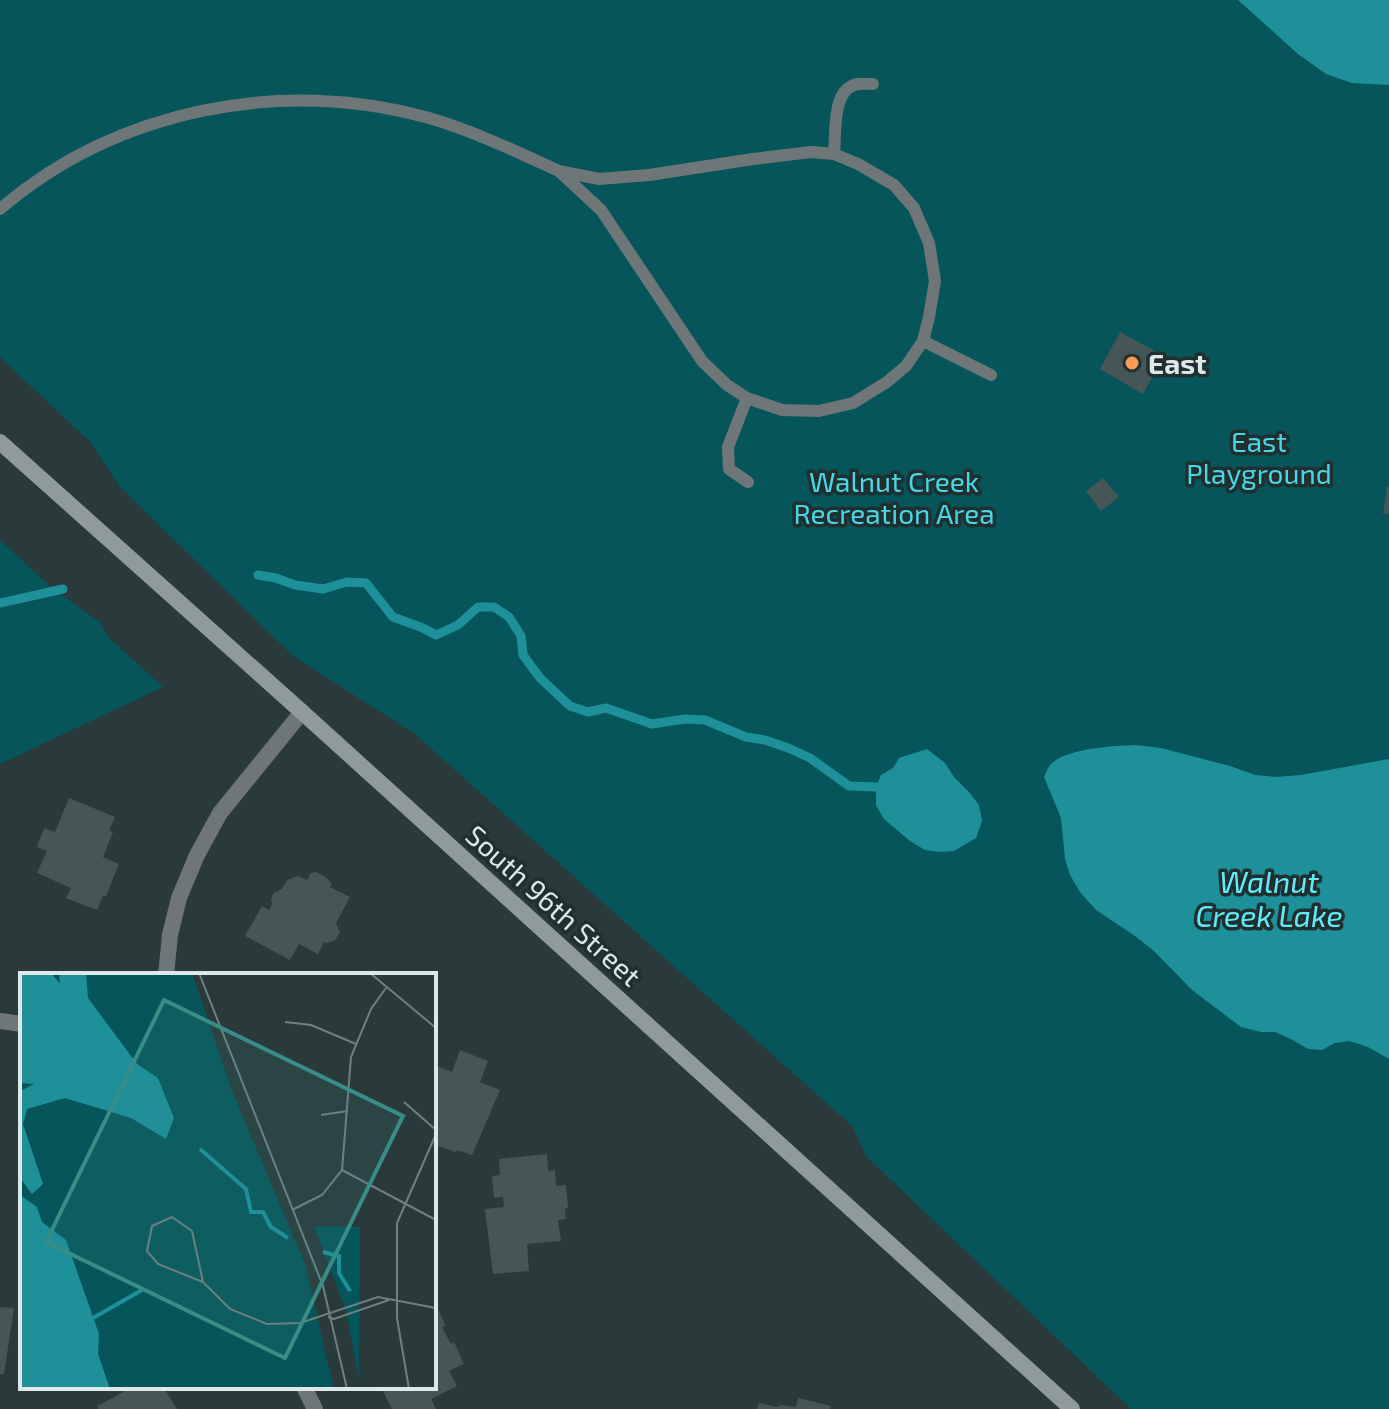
<svg xmlns="http://www.w3.org/2000/svg" width="1389" height="1409" viewBox="0 0 1389 1409" font-family="'Exo 2',sans-serif">
<rect width="100%" height="100%" fill="#2a393a"/>
<path fill="#06555b" d="M0 0H1389V1409H1131L866 1156 852 1126 415 734 293 656 120 487 91 443 0 357Z
M0 540 53 589 100 622 108 637 163 687 0 764Z"/>
<path fill="#1d909a" d="M1238 0H1389V85L1352 83 1326 74 1298 54Z
M1135 745 1161 748 1230 766 1255 775 1276 777 1301 775 1389 759V1059L1368 1047 1349 1041 1335 1043 1322 1050 1308 1049 1291 1039 1275 1032H1261L1241 1027 1192 990 1154 951 1135 936 1096 910 1080 892 1070 875 1065 859 1061 818 1044 777C1046 773 1048 767 1050 765 1065 748 1114 746 1135 745Z
M927 749 945 763 954 777 969 792 979 805 982 821 976 838 954 851 940 852 925 850 910 841 884 819 876 805V787L881 775 893 768 899 758Z"/>
<g fill="none" stroke-linecap="round" stroke-linejoin="round">
<path stroke="#1d909a" stroke-width="9" d="M258 575 276 578 295 585 323 589 347 582 366 583 393 617 423 628 436 635 458 625 478 607H494L509 617 521 636 523 655 540 678 570 706 588 712 606 708 652 724 685 719 705 720 746 737 765 740 788 748 810 758 849 786 876 787
M0 603 63 589"/>
</g>
<path fill="#465657" d="M1120 332 1164 356 1143 394 1100 369Z
M1103 478 1119 497 1101 511 1086 491Z
M1387 486H1389V514H1383Z
M69 798 115 817 109 831 113 832 103 857 119 864 106 896H103L97 910 66 898 71 888 37 873 47 851 37 847 44 828 55 832Z
M316 872 327 878 332 884 330 887 350 897 336 923 340 933 335 940 327 943 324 942 318 954 299 944 290 960 245 936 262 906 269 910 272 905 271 899 274 893 282 889 287 880 298 876 307 880 311 873Z
M460 1050 488 1061 480 1082 500 1090 472 1155 457 1150 456 1152 434 1145V1065L452 1072Z
M547 1154 548 1171 555 1170 556 1186 566 1185 568 1208 565 1209 566 1219 558 1220 561 1241 527 1244 529 1271 493 1274 485 1209 504 1207 503 1197 494 1198 492 1176 500 1175 499 1159Z
M434 1302 446 1326 442 1327 451 1344 454 1342 464 1364 449 1371 457 1386 431 1399 436 1409H392L383 1391 390 1387H434Z
M0 1307 14 1308 4 1374H0Z
M133 1387H163L177 1409H98L97 1406Z
M798 1398 831 1406 830 1409H795Z
M759 1403 777 1407 781 1405 796 1407 795 1409H757Z"/>
<g fill="none" stroke-linecap="round" stroke-linejoin="round">
<path stroke="#6f7677" stroke-width="12" d="M811 152 834 154 858 164 894 185 914 208 929 243 935 281 929 317 923 341 906 366 887 382 853 403 819 411 782 410 747 398 727 385 702 361 601 210 559 171 599 179 649 175 753 159Z
M834 154C836 134 832 92 854 85 860 83 867 84 873 84
M0 209C117 109 282 77 429 118 474 131 517 152 559 171
M923 341 991 375
M747 398 728 447 729 469 748 482"/>
<path stroke="#6f7677" stroke-width="16" d="M166 975 170 935 179 898 197 855 220 813 302 712
M0 1021 22 1024
M304 1387 315 1409"/>
<path stroke="#8f9a9b" stroke-width="16" d="M0 442 302 712 1072 1409"/>
</g>
<circle fill="#fe9c57" stroke="#202f30" stroke-width="3" cx="1132" cy="363" r="8"/>
<g text-anchor="middle" dominant-baseline="central" stroke-width="7" stroke-linejoin="round" paint-order="stroke">
<g font-size="28" font-weight="bold" fill="#dee8e8" stroke="#202f30" text-anchor="start">
<text x="1148" y="363">East</text>
</g>
<g font-size="28" fill="#48d7e4" stroke="#202f30">
<text x="1259" y="441">East<tspan x="1259" dy="32">Playground</tspan></text>
<text x="894" y="481">Walnut Creek<tspan x="894" dy="32">Recreation Area</tspan></text>
</g>
<g font-size="28" fill="#dee8e8" stroke="#202f30">
<text transform="translate(554 905) rotate(42)">South 96th Street</text>
</g>
<g font-size="30" font-style="italic" fill="#62ecf9" stroke="#202f30">
<text x="1269" y="881">Walnut<tspan x="1269" dy="34">Creek Lake</tspan></text>
</g>
</g>
<g transform="translate(20 973)">
<rect width="416" height="416" fill="#2a393a"/>
<path d="M172 0 213 120 285 291 314 416H0V1ZM294 253 340 254 339 407 326 338Z" fill="#06555b"/>
<path d="M31 0 40 11 39 0H66L68 25 117 91 138 105 154 145 146 166 111 145 45 125 7 136 3 151 23 211 12 221 0 205V118L14 111 0 110V0ZM0 222 17 234 22 249 46 267 79 361 78 381 90 416H0Z" fill="#1d909a"/>
<path fill="none" stroke="#1d909a" stroke-width="4" d="M180 176 226 216 231 239H243L251 254 268 265M303 279 319 283V300L330 318M73 345 122 317"/>
<path fill="none" stroke="#727f80" stroke-width="2" d="M179 0 303 313 327 416M350 0 416 55M265 49 291 52 336 71M384 129 416 157M301 142 328 138M322 197 416 247M272 237 302 222 322 197 331 84 351 36 366 15M152 244 172 258 183 309 138 291 127 278 132 253ZM183 309 210 336 247 351 280 350 358 324 416 335M308 344 314 346 369 327M389 416 377 345V250L416 161"/>
<path fill="#388d86" fill-opacity="0.15" stroke="#388d86" stroke-width="4" d="M144 27 383 143 265 385 26 269Z"/>
<rect width="416" height="416" fill="none" stroke="#dee8e8" stroke-width="4"/>
</g>
</svg>
